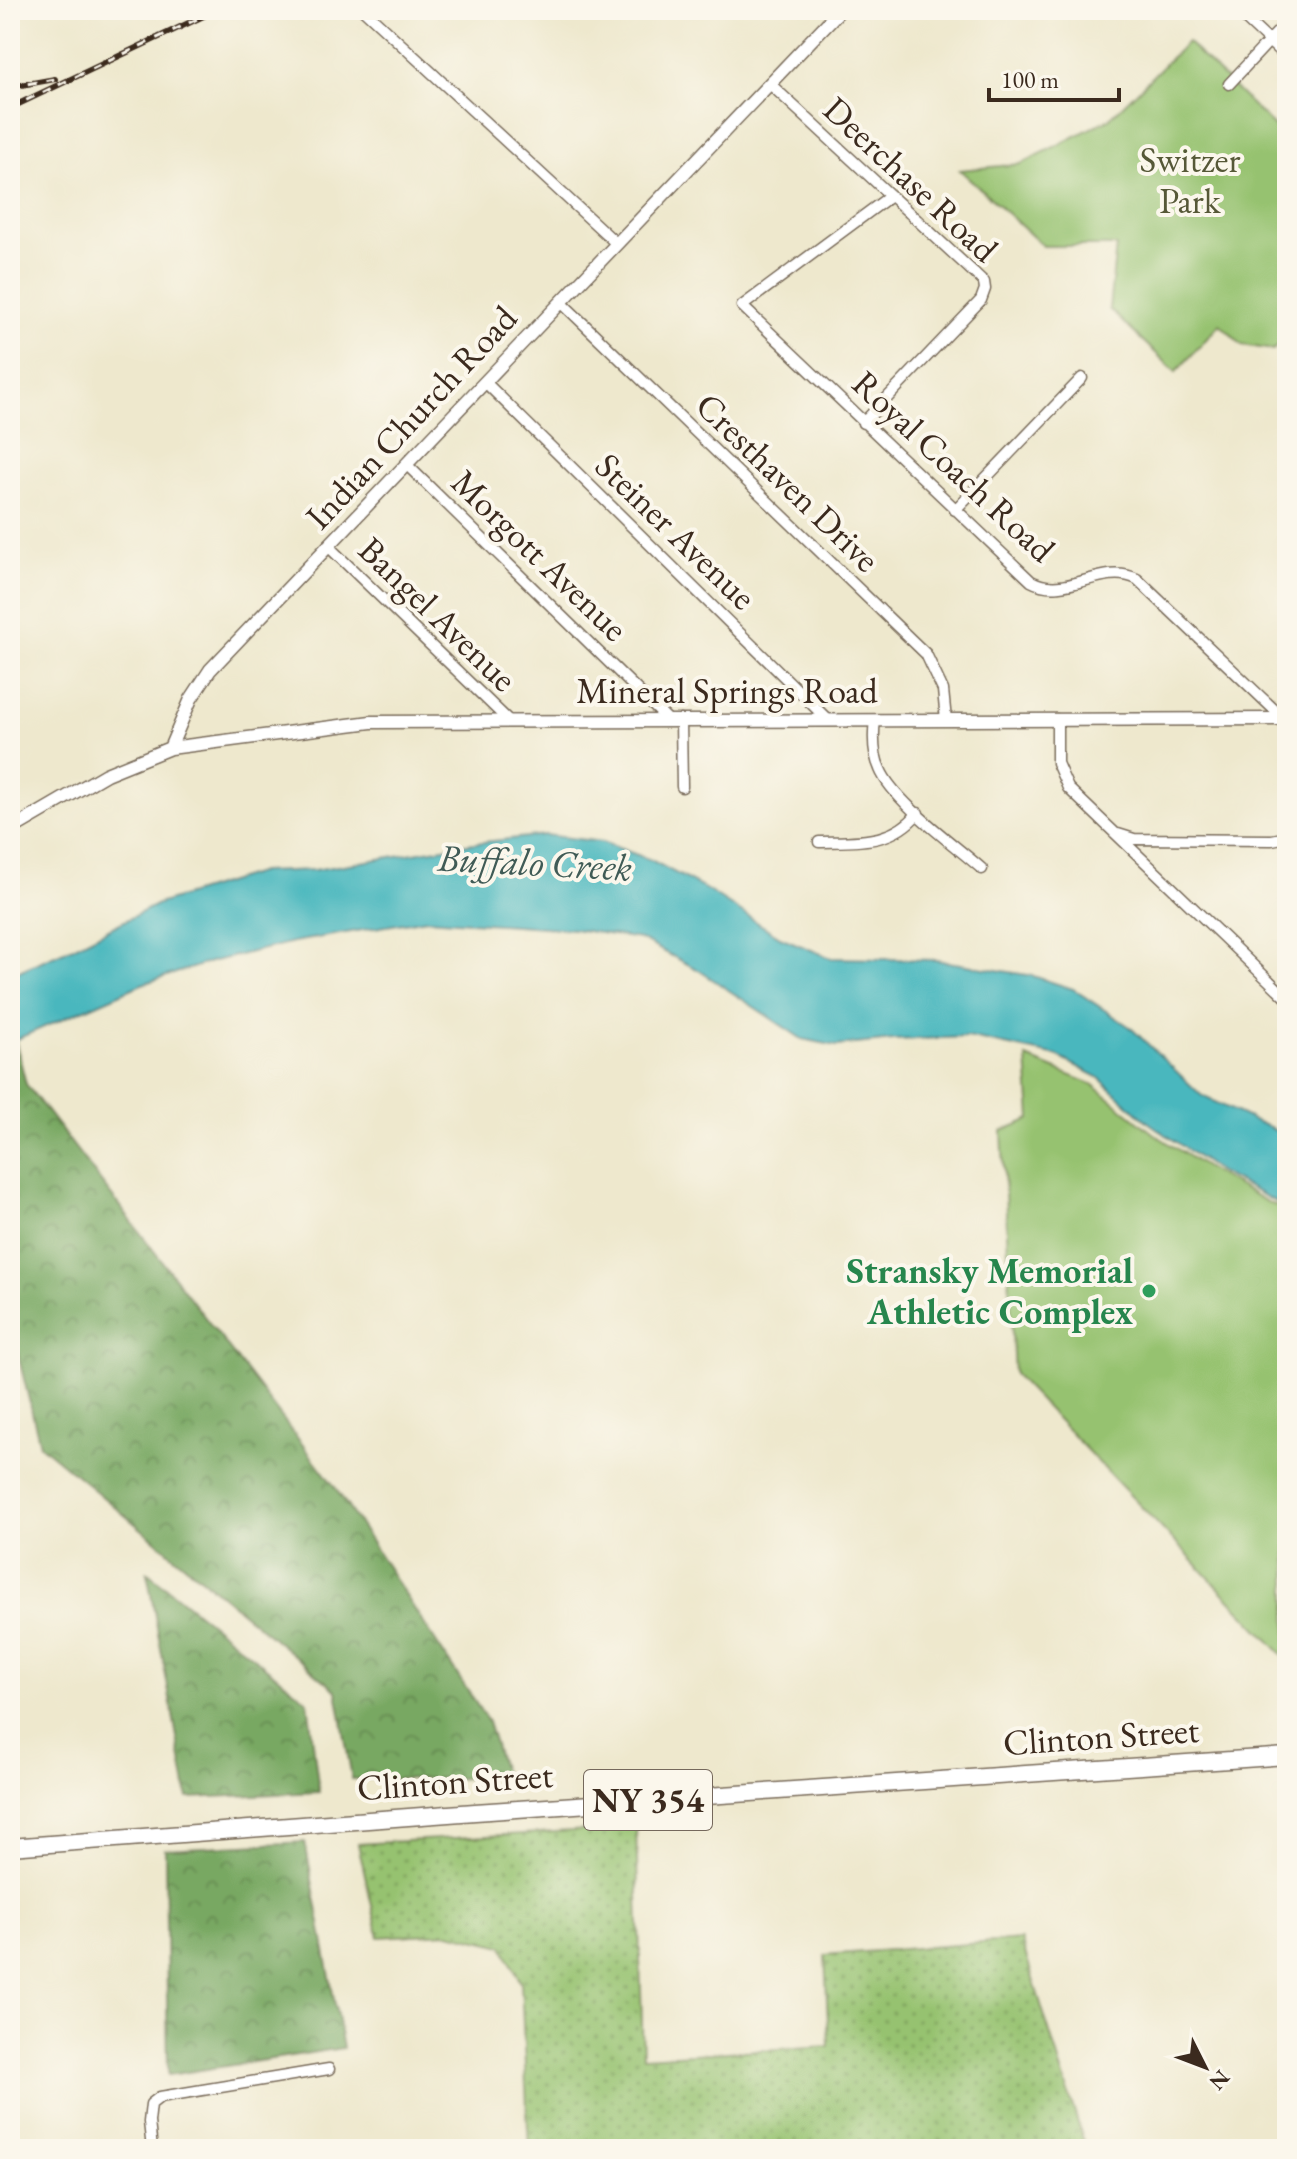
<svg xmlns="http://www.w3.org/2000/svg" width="1297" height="2159" viewBox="0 0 1297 2159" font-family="'EB Garamond',serif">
<defs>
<pattern id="grass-dots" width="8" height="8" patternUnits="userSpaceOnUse" patternTransform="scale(2)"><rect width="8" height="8" fill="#96c270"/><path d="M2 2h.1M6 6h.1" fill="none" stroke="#7c9e5b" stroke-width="1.8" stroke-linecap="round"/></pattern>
<pattern id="forest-crowns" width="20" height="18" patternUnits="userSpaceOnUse" patternTransform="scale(2)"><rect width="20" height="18" fill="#78a862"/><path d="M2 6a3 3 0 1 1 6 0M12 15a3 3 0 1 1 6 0" fill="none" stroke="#648950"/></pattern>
</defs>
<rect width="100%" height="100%" fill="#fbf7ec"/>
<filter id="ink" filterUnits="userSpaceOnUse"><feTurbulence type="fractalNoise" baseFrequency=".0125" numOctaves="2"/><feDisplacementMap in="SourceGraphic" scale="16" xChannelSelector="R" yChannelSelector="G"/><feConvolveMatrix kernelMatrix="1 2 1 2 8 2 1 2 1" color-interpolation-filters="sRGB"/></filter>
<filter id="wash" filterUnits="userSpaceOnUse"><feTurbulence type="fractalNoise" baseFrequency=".006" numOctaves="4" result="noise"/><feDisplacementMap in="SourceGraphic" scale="32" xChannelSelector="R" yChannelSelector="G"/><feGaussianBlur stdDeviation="1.8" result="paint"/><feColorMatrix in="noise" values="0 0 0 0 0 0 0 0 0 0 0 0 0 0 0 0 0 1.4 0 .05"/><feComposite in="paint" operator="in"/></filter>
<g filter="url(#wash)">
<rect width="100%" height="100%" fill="#eee8cd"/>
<path fill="url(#grass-dots)" stroke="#687647" stroke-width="2" d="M636 1827 643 2057 829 2046 825 1955 1021 1940 1086 2149H529L521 1983 503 1946 449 1933 379 1937 358 1844Z"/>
<path fill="url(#forest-crowns)" stroke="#5a6940" stroke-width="2" d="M15 1039 26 1084 335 1487 488 1722 505 1778 352 1779 337 1691 40 1445 10 1322V1042Z
M147 1572 308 1701 319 1792 188 1798Z
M305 1842 343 2048 168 2075 165 1849Z"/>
<path fill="#96c270" stroke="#687647" stroke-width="2" d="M1187 42 1287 139V335L1273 350 1242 345 1220 324 1176 372 1109 309 1116 246H1043L960 170 1021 164 1109 119Z
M1027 1058 1092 1084 1153 1133 1208 1169 1271 1204 1287 1208V1659L1014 1374 1002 1131 1031 1119Z"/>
<path fill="#48b7be" stroke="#42706e" stroke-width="2" d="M545 835 602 842 651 860 705 889 780 937 831 958 936 960 1033 976 1073 989 1130 1027 1202 1096 1287 1136V1205L1274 1201 1219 1172 1148 1122 1098 1077 1057 1056 967 1037 893 1040 837 1046 802 1039 697 969 640 939 574 929 427 919 293 942 210 962 142 984 10 1042V975L73 947 158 904 261 872 314 870 467 844Z"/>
</g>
<g filter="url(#ink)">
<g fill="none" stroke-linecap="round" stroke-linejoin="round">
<defs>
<path id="minor" d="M364 10 617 244
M1236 10 1287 58
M770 84 984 282 985 289 981 300 863 423
M1229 84 1287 22
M889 197 742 306 1031 581C1066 600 1102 562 1137 579L1284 719
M561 302 926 654 943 690 946 720
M485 382 828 720
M406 464 668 720
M955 510 1082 378
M329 547 508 720
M1057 719V763L1068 788 1287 998
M681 720 682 787
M875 720C873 736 873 754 880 769 893 801 955 845 982 869
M1118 834 1134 839 1272 840 1287 837
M819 842C857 841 892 845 918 813
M152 2149 149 2122 151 2104 160 2097 329 2069"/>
<path id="tertiary" d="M170 748 191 699 210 670 840 10
M10 830 106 774 170 748 371 722 1287 719"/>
<path id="primary" d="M10 1847 475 1812 1287 1756"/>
</defs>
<use href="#minor" stroke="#7a6c5b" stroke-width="13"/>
<use href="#tertiary" stroke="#7a6c5b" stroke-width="15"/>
<use href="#primary" stroke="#7a6c5b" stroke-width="19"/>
<use href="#minor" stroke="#fff" stroke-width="10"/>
<use href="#tertiary" stroke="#fff" stroke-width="12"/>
<use href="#primary" stroke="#fff" stroke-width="16"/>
<defs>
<path id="rail" d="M10 87 55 79
M10 108 216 10"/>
</defs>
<use href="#rail" stroke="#3b2a1e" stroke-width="6"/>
<use href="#rail" stroke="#fbf7ec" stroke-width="3" stroke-dasharray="9" stroke-linecap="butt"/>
</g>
</g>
<circle fill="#2e9e5b" stroke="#fbf7ec" stroke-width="3" cx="1149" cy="1291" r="8"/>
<g text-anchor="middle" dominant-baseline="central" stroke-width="8" stroke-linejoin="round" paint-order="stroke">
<rect fill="#fbf7ec" stroke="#75685c" stroke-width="2" x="584" y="1770" width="128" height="60" rx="6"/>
<g font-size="34" font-weight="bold" fill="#3b2a1e">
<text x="648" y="1800">NY 354</text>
</g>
<g font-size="36" fill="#565837" stroke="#fbf7ec">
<text x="1190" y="159">Switzer<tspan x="1190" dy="41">Park</tspan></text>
</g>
<g font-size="36" fill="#3b2a1e" stroke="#fbf7ec">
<text transform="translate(911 179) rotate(43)">Deerchase Road</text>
<text transform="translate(411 417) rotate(-47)">Indian Church Road</text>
<text transform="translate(954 466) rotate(43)">Royal Coach Road</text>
<text transform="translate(788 482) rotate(44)">Cresthaven Drive</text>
<text transform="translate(676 531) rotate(44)">Steiner Avenue</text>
<text transform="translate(540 555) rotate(44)">Morgott Avenue</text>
<text transform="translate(438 614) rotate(44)">Bangel Avenue</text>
<text x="727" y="690">Mineral Springs Road</text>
<text transform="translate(1101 1736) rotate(-4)">Clinton Street</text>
<text transform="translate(455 1781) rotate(-4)">Clinton Street</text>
</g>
<g font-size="36" font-weight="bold" fill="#27864d" stroke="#fbf7ec" text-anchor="end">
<text x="1133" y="1270">Stransky Memorial<tspan x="1133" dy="41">Athletic Complex</tspan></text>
</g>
<g font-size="38" font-style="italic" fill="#405b56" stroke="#fbf7ec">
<text transform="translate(535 862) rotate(3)">Buffalo Creek</text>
</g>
</g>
<rect width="1297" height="2159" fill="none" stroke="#fbf7ec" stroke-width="40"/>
<g transform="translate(1205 2067) rotate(132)" stroke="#fbf7ec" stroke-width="6" paint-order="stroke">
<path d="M0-6L14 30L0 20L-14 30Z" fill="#3b2a1e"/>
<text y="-12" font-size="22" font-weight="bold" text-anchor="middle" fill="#3b2a1e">N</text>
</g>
<path d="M989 88v12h130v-12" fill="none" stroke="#3b2a1e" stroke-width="4"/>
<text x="1001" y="88" font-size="24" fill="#3b2a1e" stroke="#fbf7ec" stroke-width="6" paint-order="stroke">100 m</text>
</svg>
